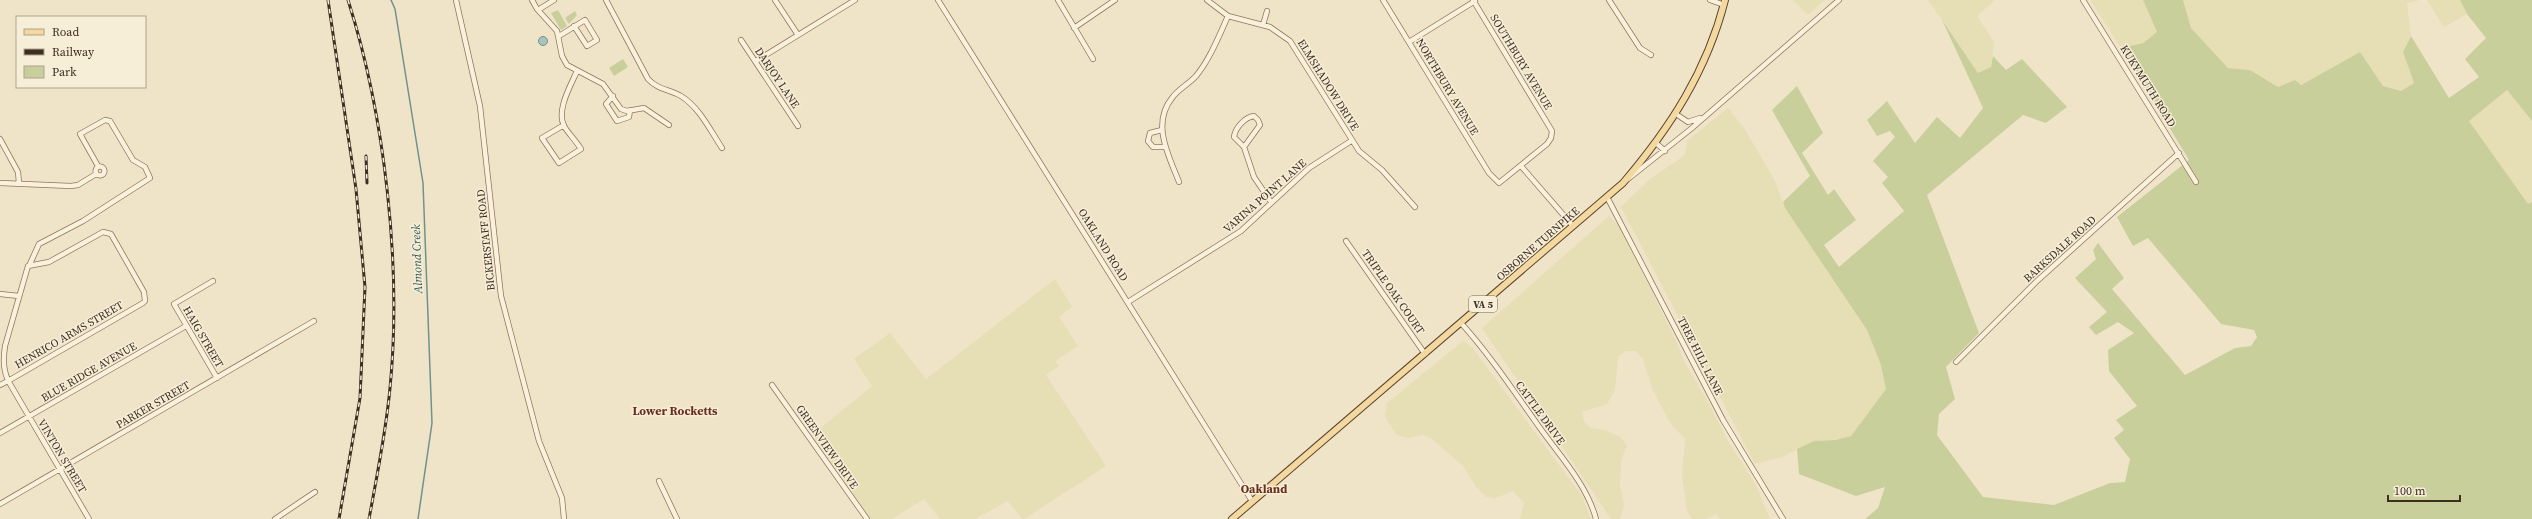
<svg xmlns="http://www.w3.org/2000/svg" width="2532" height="519" viewBox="0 0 2532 519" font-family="'Source Serif 4',serif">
<rect width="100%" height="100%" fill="#f0e4c8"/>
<path fill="#e6deb5" d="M1793 0H1825L1808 15Z
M1928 0H1995L1977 16 1994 42 1991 67 1979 74Z
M2090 0H2143L2157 32 2143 43 2121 48Z
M2183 0H2420L2407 3 2411 36 2403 52 2414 83 2401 91 2383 86 2360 52 2300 85 2295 80 2278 87 2250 70 2228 68 2191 28Z
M2427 0H2460L2467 14 2444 27Z
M2507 90 2532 121V202L2528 205 2469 121Z
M1728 108 1744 128 1774 179 1785 208 1867 330 1881 365 1886 389 1851 436 1836 440 1814 441 1782 457 1755 464 1621 207 1650 179 1685 155 1687 141Z
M1609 216 1619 226 1674 336 1684 361 1703 393 1728 441 1756 485 1770 519H1720L1716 514 1707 519H1692L1687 511 1682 475 1685 439 1670 423 1652 388 1643 359 1636 351H1626L1618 357 1615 390 1607 404 1582 412 1584 421 1591 428 1604 430 1621 437 1627 446 1621 460 1620 485 1624 505 1620 519H1611L1482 328Z
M1055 279 1072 307 1059 317 1078 346 1055 361 1059 366 1046 375 1106 466 1024 519H1022L1008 501 975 519H940L924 499 892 519H871L812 435 872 386 854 359 890 333 926 379Z
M1463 341 1472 347 1582 496 1591 519H1520L1524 503 1513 491 1496 498 1486 497 1476 487 1463 466 1431 438 1422 435 1408 438 1397 435 1385 417 1387 403Z"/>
<path fill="#c9cf9b" d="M2143 0H2183L2191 28 2228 68 2250 70 2278 87 2295 80 2301 85 2360 52 2383 86 2401 91 2414 83 2403 52 2411 36 2449 98 2479 77 2465 59 2486 38 2467 14 2460 0H2532V121L2507 90 2469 121 2528 204 2532 202V519H1865L1878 508 1885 487 1856 496 1799 474 1797 449 1814 441 1836 440 1851 436 1886 389 1881 365 1867 330 1785 208 1783 202 1810 176 1772 110 1797 86 1823 133 1802 153 1828 195 1834 189 1856 220 1824 245 1839 267 1904 211 1882 183 1888 177 1873 161 1895 137 1890 131 1877 136 1867 120 1887 101 1915 143 1937 117 1960 138 1983 108 1942 20 1978 73 1991 67 1993 56 2006 70 2022 59 2067 107 2046 123 2023 115 1927 195 1979 333 1946 367 1955 399 1939 414 1937 435 1983 497 2054 505 2110 483 2125 482 2130 459 2114 438 2124 430 2116 420 2137 406 2109 371 2108 350 2134 333 2118 322 2096 335 2089 327 2107 312 2075 278 2096 259 2093 250 2098 243 2124 278 2112 289 2185 375 2235 348 2251 346 2257 337 2254 330 2221 324 2148 238 2133 246 2117 217 2189 160 2121 48 2143 43 2157 32Z
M558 10 567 26 561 30 551 13Z
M575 11 577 15 569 24 565 18Z
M623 59 628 67 614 76 609 68Z"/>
<path fill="#a9c4bc" stroke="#6f938a" d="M538.5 41a4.5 4.5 0 1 1 9 0a4.5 4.5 0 1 1-9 0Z"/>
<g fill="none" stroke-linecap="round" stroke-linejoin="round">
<path stroke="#6f938a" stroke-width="1.5" d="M391 0 395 9 423 183 432 423 418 519"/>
<defs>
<path id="minor" d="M456 0 480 106 501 296 539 441 562 498 564 519
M532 0 537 9 557 31 562 56 567 65 603 84 621 109 627 111 644 108 669 125
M606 0 648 79C658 90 669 89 681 96 700 108 710 130 722 148
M775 0 798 35
M938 0 1252 501
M1058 0 1093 59
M1207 0 1228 16 1270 27 1290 41 1359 151 1382 170 1415 207
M1383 0 1489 173 1499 183 1547 144 1551 138 1552 131 1473 0
M1609 0 1640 48 1651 55
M1710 0 1724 5
M2083 0 2196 182
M538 10 554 0
M1263 25 1267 11
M1074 28 1115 0
M559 36 585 20 597 40 587 46 574 26
M741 40 798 126
M1409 42 1475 1
M756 61 855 0
M613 96 606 104 617 121 629 117 630 110
M1676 114 1688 122 1700 118
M564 125 542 138 559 163 581 149C576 141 568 133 564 126 556 110 571 85 577 71
M1162 130 1150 133 1148 141 1153 147H1165
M0 139 18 172 19 183
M1656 143 1665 151
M1244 147 1260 125 1258 120 1254 116C1245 117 1235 128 1234 137L1244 147 1254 177 1271 202
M1521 166 1573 226
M95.5 171a4.5 4.5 0 1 1 9 0a4.5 4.5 0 1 1-9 0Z
M1628 179 1692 128 1839 0
M1179 182C1169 156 1151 124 1172 98 1178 89 1189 84 1196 76 1210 59 1219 36 1228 16
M0 183 71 186 78 185 96 174
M1607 197 1723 420 1783 519
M1346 241 1425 354
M29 266 39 244 83 221 150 178 145 167 133 160 110 121 105 120 80 134 98 166
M213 281 174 304 217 378
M0 294 19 296
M1128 302 1241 231 1309 168 1351 141
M1461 323C1490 355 1515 393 1540 428 1560 456 1587 485 1596 519
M1956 362 2037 281 2179 153
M0 385 8 381 143 303 145 301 144 292 111 234 103 232 49 262 28 266 5 346C3 360 3 372 10 384L89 519
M772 385 867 519
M0 433 186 326
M659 481 677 519
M0 504 314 321
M275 519 315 492"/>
<path id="major" d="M1232 519 1623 183C1670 128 1707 71 1725 0"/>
</defs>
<use href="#minor" stroke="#8d765c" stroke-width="6"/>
<use href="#major" stroke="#5b4430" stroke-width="8"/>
<use href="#minor" stroke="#faf1dc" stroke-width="4.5"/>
<use href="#major" stroke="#f3d9a0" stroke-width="6"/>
<defs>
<path id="rail" d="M328 0 356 189 365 287 360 398 339 519
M348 0C385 116 402 267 390 388 386 432 377 475 369 519
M366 156 367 183"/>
</defs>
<use href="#rail" stroke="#3d2e20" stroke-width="3"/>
<use href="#rail" stroke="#f7eed8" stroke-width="1.5" stroke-dasharray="4.5" stroke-linecap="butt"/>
</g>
<g text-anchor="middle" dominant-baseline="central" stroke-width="3" stroke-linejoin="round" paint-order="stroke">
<rect fill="#f7eed8" stroke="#756857" stroke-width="1" x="1469" y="296" width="28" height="16" rx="3"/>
<g font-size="10" font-weight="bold" fill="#3d2e20">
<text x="1483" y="304">VA 5</text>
</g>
<g font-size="11" fill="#3d2e20" stroke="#f7eed8">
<text transform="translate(1521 62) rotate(59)">SOUTHBURY AVENUE</text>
<text transform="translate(777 78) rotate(56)">DARJOY LANE</text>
<text transform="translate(1328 85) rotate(58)">ELMSHADOW DRIVE</text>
<text transform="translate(2148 86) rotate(58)">KUKYMUTH ROAD</text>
<text transform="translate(1447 87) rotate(59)">NORTHBURY AVENUE</text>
<text transform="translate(1265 196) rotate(-41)">VARINA POINT LANE</text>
<text transform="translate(486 240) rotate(-96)">BICKERSTAFF ROAD</text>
<text transform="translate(1538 244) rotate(-41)">OSBORNE TURNPIKE</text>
<text transform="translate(1103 245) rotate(58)">OAKLAND ROAD</text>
<text transform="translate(2060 249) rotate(-42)">BARKSDALE ROAD</text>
<text transform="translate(1393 292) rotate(55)">TRIPLE OAK COURT</text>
<text transform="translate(69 335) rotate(-30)">HENRICO ARMS STREET</text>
<text transform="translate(203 337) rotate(60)">HAIG STREET</text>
<text transform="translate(1700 356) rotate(63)">TREE HILL LANE</text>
<text transform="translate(89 372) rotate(-30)">BLUE RIDGE AVENUE</text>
<text transform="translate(153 405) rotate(-30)">PARKER STREET</text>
<text transform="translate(1540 413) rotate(54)">CATTLE DRIVE</text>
<text transform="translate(827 447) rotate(55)">GREENVIEW DRIVE</text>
<text transform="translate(62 456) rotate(59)">VINTON STREET</text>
</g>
<g font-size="12" font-style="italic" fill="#2f5d5a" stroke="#f7eed8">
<text transform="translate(417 259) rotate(-92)">Almond Creek</text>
</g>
<g font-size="12" font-weight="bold" fill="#6b2e1e" stroke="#f7eed8">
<text x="675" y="411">Lower Rocketts</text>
<text x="1264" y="489">Oakland</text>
</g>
</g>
<rect x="16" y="16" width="130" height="72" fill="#f7eed8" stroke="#ada18e"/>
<rect x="24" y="29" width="20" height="6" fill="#f3d9a0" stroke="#ada18e"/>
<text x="52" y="36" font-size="12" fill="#3d2e20">Road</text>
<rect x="24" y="49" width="20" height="6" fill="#3d2e20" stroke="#ada18e"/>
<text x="52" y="56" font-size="12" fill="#3d2e20">Railway</text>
<rect x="24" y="66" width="20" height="12" fill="#c9cf9b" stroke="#ada18e"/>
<text x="52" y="76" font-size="12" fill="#3d2e20">Park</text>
<path d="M2388 495v6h72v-6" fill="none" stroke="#3d2e20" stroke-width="2"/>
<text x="2394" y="495" font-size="12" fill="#3d2e20" stroke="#f7eed8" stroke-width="3" paint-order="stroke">100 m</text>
</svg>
